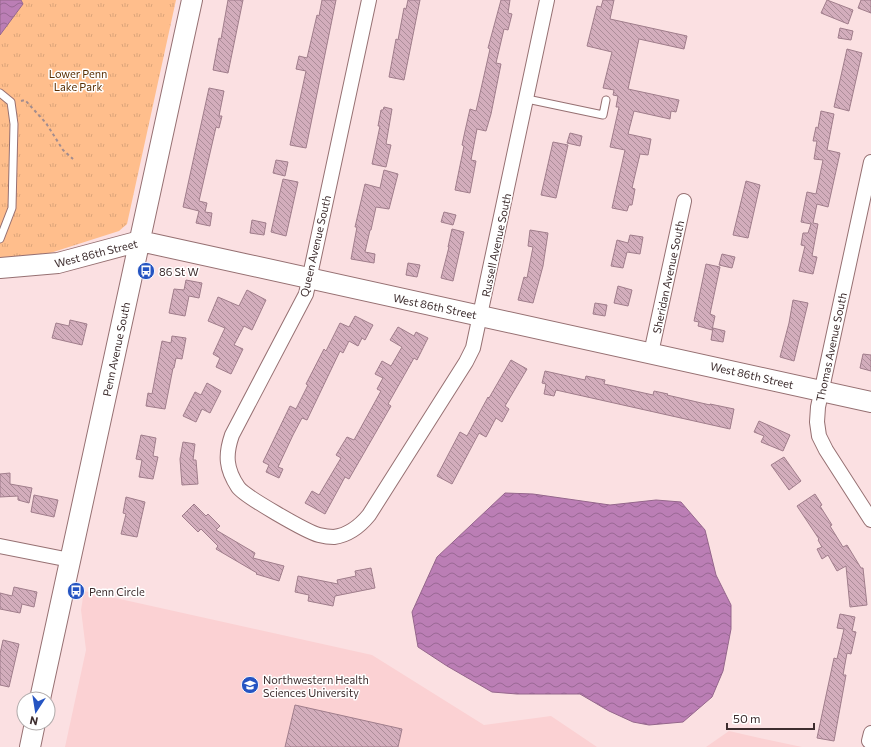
<svg xmlns="http://www.w3.org/2000/svg" width="871" height="747" viewBox="0 0 871 747" font-family="Commissioner,sans-serif">
<defs>
<pattern id="park-tufts" width="24" height="20" patternUnits="userSpaceOnUse"><rect width="24" height="20" fill="#ffbe8c"/><path d="M3 7l-1-3M5 7V3M7 7l1-3M15 17l-1-3M17 17v-4M19 17l1-3" fill="none" stroke="#dba479"/></pattern>
<pattern id="water-waves" width="16" height="10" patternUnits="userSpaceOnUse"><rect width="16" height="10" fill="#bb7eb5"/><path d="M0 5q4-4 8 0t8 0" fill="none" stroke="#996894"/></pattern>
<pattern id="building-back-hatch" width="6" height="6" patternUnits="userSpaceOnUse"><rect width="6" height="6" fill="#d3adbc"/><path d="M-1 5l2 2M0 0l6 6M5-1l2 2" fill="none" stroke="#ac8d99"/></pattern>
</defs>
<rect width="100%" height="100%" fill="#fbe0e2"/>
<path fill="#fbd1d3" d="M84 591 372 655 484 725 551 716 597 747H65L86 650 81 610Z
M729 731 769 740 802 747H706Z"/>
<path fill="url(#park-tufts)" d="M21 0H176L127 224 119 231 47 254 32 256 0 258V35L23 4Z"/>
<path fill="url(#water-waves)" stroke="#95668c" d="M0 0H21L23 4 0 35Z
M505 493 533 494 610 505 656 500 681 502 705 530 716 575 731 605V629L723 671 712 697 683 722 649 725 633 722 609 711 580 694H517L492 692 447 666 418 647 412 612 437 557Z"/>
<path fill="url(#building-back-hatch)" stroke="#a07d8b" d="M228 0H243L228 73 213 70 219 38 221 39Z
M322 0H336L306 148 290 145 306 71 296 69 299 56 307 58 317 15 319 16Z
M408 0H420L404 80 389 77 396 39 398 40 404 8 406 9Z
M501 0H510L508 13 512 14 508 30 504 29 496 63 501 64 491 114 486 131 477 129 471 160 476 161 470 193 455 190 464 146 462 145 465 131 470 109 476 111 490 49 488 48Z
M603 0H614L610 19 687 36 684 49 639 39 628 89 679 100 676 112 671 111 670 119 634 111 628 134 651 139 648 155 640 154 632 188 635 189 632 205H629L627 211 612 208 625 150 610 147 619 107H616L618 96 613 95 614 90 603 88 612 52 587 46 597 6 601 7Z
M827 0 853 10 848 24 821 13Z
M861 0H871V13L858 8Z
M840 28 853 31 851 40 838 38Z
M847 49 862 53 849 111 834 107Z
M209 88 224 91 219 116H222L219 128 216 127 199 201 207 203 205 212 212 213 210 226 196 223 199 211 183 207Z
M384 107 392 109 386 144 391 145 386 167 372 164 380 126H378L381 110H383Z
M821 111 834 114 827 150 840 153 828 207 817 204 813 223 818 224 812 256 817 257 813 274 799 271 805 246 801 245 803 233H808L811 224 801 222 807 192 816 194 823 160 814 159 817 141H813L816 127 818 128Z
M570 133 582 136 580 146 567 143Z
M553 142 568 145 556 198 541 195Z
M276 160 288 162 285 176 273 173Z
M384 170 398 174 389 209 376 207 371 230H370L365 252 375 254 374 263 351 259 357 227H355L365 184 380 188Z
M283 179 298 182 286 236 271 232Z
M746 181 760 185 748 238 733 235Z
M444 212 456 215 453 225 441 222Z
M252 220 266 223 264 235 250 233Z
M452 229 464 232 453 281 441 278 449 247H448Z
M530 230 548 233 543 266 533 303 518 300 524 277 527 278 533 247 528 246Z
M630 235 643 237 640 254 627 252 623 268 611 266 617 240 628 243Z
M722 254 735 257 732 268 719 265Z
M408 263 420 265 417 277 406 275Z
M706 264 720 267 710 314 715 316 712 330 698 326 699 322 694 321Z
M186 280 202 283 199 298 189 296 185 316 169 313 174 289 184 290Z
M618 286 632 290 628 306 614 303Z
M247 290 266 300 252 330 244 326 234 345 243 349 231 374 216 367 220 358 213 354 225 328 208 321 218 297 239 306Z
M793 300 808 303 794 361 780 357 789 323Z
M595 303 607 305 605 316 593 314Z
M355 316 373 325 365 340 362 338 358 346 349 341 343 353 340 351 307 420 302 418 293 435 278 467 283 469 279 478 266 472 269 465 263 462 290 406 296 409 308 385 306 384 324 349 326 351 340 323 349 327Z
M70 320 87 324 82 345 52 338 56 323 69 326Z
M398 327 414 336 416 332 428 338 417 360 414 358 388 404 391 406 349 479 345 477 325 514 305 503 312 491 319 495 341 458 336 455 347 437 354 440 381 391 377 389 383 378 375 374 382 361 391 366 402 347 390 340Z
M713 328 725 331 723 342 711 340Z
M172 336 186 338 182 359 176 358 174 368H173L165 409 146 406 148 393 152 394 162 341 171 343Z
M863 354 871 355V371L860 368Z
M511 360 527 369 505 406 509 409 502 422 496 418 486 437 479 433 452 484 437 476 460 432 467 436 488 397 489 398Z
M545 371 585 380 586 376 605 380 604 384 653 395 654 391 668 394 667 395 710 405V404L734 409 730 429 556 390 554 396 544 394 546 384 542 383Z
M207 383 221 391 210 413 202 409 196 422 183 416 195 392 201 395Z
M759 421 790 435 783 451 761 442 764 436 754 432Z
M141 435 156 438 153 456 158 457 153 479 139 477 142 460 136 459Z
M183 442 195 444 193 460H196L198 484 182 485 180 459Z
M784 457 801 481 789 490 771 465Z
M10 473V484L32 488 29 503 18 500V496L0 497V474Z
M815 494 822 505 820 506 832 525 830 526 843 547 847 545 861 568H863L867 605 850 607 846 566 837 571 828 555 822 559 817 549 822 547 818 540 819 539 797 506Z
M34 495 58 500 54 517 31 512Z
M126 497 145 502 137 537 121 534 126 514 123 513Z
M194 504 206 516 208 514 220 526 216 530 255 553 253 558 284 566 279 581 256 574 257 573 216 549 218 546 201 529 198 532 182 516Z
M371 568 375 588 335 596 333 606 308 601 309 595 295 592 298 576 338 584 337 580 356 576 355 571Z
M14 587 37 592 34 607 22 604 20 613 0 609V593L12 596Z
M840 614 855 617 852 631 856 632 851 654 847 653 843 675H846L834 741 817 738 834 658 837 659 844 629 837 628Z
M3 640 19 644 9 687 0 685V654Z
M295 705 402 729 398 747H285Z"/>
<g fill="none" stroke-linecap="round" stroke-linejoin="round">
<defs>
<path id="lane" d="M0 93 11 102 14 124 12 208 0 239
M527 99 603 115 606 100"/>
<path id="street" d="M369 0 306 294 232 435C225 455 226 469 238 487 244 496 307 532 319 535 323 536 330 537 334 537 349 535 360 526 369 515L466 362 473 348 547 0
M871 162 818 407 817 422 819 436 826 450 871 520
M651 353 684 201
M0 546 70 560
M871 733 869 741H871"/>
<path id="secondary" d="M0 268 58 263 140 241 871 402
M40 699 192 0
M30 747 35 723"/>
</defs>
<use href="#lane" stroke="#967072" stroke-width="9"/>
<use href="#street" stroke="#967072" stroke-width="16"/>
<use href="#secondary" stroke="#967072" stroke-width="22"/>
<path stroke="#a28c8e" stroke-width="2" stroke-dasharray="3 3" stroke-linecap="butt" d="M21 101 25 100 46 123 63 150 73 159"/>
<use href="#lane" stroke="#fff" stroke-width="7"/>
<use href="#street" stroke="#fff" stroke-width="14"/>
<use href="#secondary" stroke="#fff" stroke-width="20"/>
</g>
<defs>
<symbol id="bus-disc" viewBox="-11 -11 22 22"><circle r="9.5" fill="#2554c2" stroke="#fff"/><path d="M-5-6H5V4H4V6H2V4H-2V6H-4V4H-5ZM-3.5-4V0h7V-4ZM-3.5 1.2v1.5H-2V1.2ZM2 1.2v1.5H3.5V1.2Z" fill="#fff"/></symbol>
<symbol id="university-disc" viewBox="-11 -11 22 22"><circle r="9.5" fill="#2554c2" stroke="#fff"/><path d="M0-5L7-2L0 1L-7-2ZM-4 1L0 2.5L4 1V4Q0 6-4 4Z" fill="#fff"/></symbol>
</defs>
<g fill-rule="evenodd">
<use href="#bus-disc" x="136" y="261" width="20" height="20"/>
<use href="#bus-disc" x="66" y="581" width="20" height="20"/>
<use href="#university-disc" x="240" y="675" width="20" height="20"/>
</g>
<g text-anchor="middle" dominant-baseline="central" stroke-width="3" stroke-linejoin="round" paint-order="stroke">
<g font-size="11" fill="#592f03" stroke="#fff">
<text x="78" y="73">Lower Penn<tspan x="78" dy="13">Lake Park</tspan></text>
</g>
<g font-size="11" fill="#3d2d2e" stroke="#fff">
<text transform="translate(496 245) rotate(-78)">Russell Avenue South</text>
<text transform="translate(315 246) rotate(-77)">Queen Avenue South</text>
<text transform="translate(96 253) rotate(-14)">West 86th Street</text>
<text transform="translate(668 277) rotate(-78)">Sheridan Avenue South</text>
<text transform="translate(435 306) rotate(12)">West 86th Street</text>
<text transform="translate(831 347) rotate(-78)">Thomas Avenue South</text>
<text transform="translate(116 349) rotate(-78)">Penn Avenue South</text>
<text transform="translate(752 375) rotate(13)">West 86th Street</text>
</g>
<g font-size="11" fill="#3d2d2e" stroke="#fff" text-anchor="start">
<text x="159" y="271">86 St W</text>
<text x="89" y="591">Penn Circle</text>
<text x="263" y="679">Northwestern Health<tspan x="263" dy="13">Sciences University</tspan></text>
</g>
</g>
<g transform="translate(36 711) rotate(192)"><circle r="19" fill="#ffffff" stroke="#b1abab"/>
<path d="M0-3L7 15L0 10L-7 15Z" fill="#2554c2"/>
<text y="-6" font-size="11" font-weight="bold" text-anchor="middle" fill="#3d2d2e">N</text>
</g>
<path d="M727 723v6h87v-6" fill="none" stroke="#3d2d2e" stroke-width="2"/>
<text x="733" y="723" font-size="12" fill="#3d2d2e" stroke="#ffffff" stroke-width="3" paint-order="stroke">50 m</text>
</svg>
